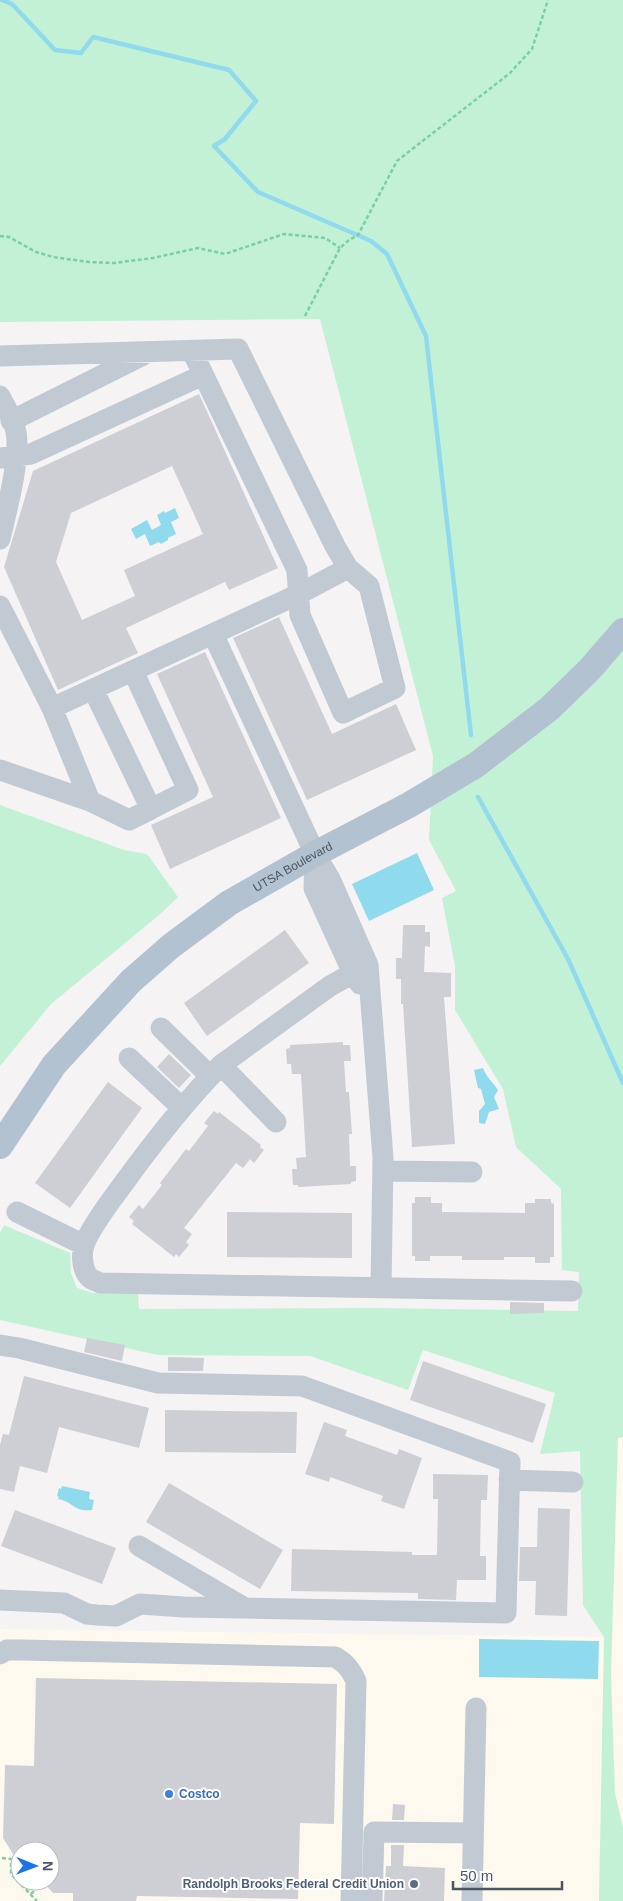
<svg xmlns="http://www.w3.org/2000/svg" width="623" height="1901" viewBox="0 0 623 1901" font-family="Helvetica,sans-serif">
<rect width="100%" height="100%" fill="#f5f3f3"/>
<path fill="#fdf9ef" fill-rule="evenodd" d="M606 1437H623V1841L600 1845 599 1901H0V1629L603 1637ZM20 1851H50V1881H20Z"/>
<path fill="#c3f1d5" d="M0 0H623V1437L618 1438 611 1675 615 1793 623 1827V1901H599L604 1637 583 1605 580 1451 540 1454 555 1393 423 1350 408 1390 310 1356 158 1355 0 1320V1233L4 1225 70 1253 71 1273 77 1288 93 1293 138 1294 139 1309 378 1308 578 1311 579 1272 562 1270 561 1189 516 1147 503 1089 455 1010V966L442 898 456 891 429 840 433 756 320 319 0 322Z
M0 805 124 850 147 854 178 897 158 916 51 1004 0 1066Z"/>
<path fill="#90daee" d="M175 508 179 518 171 522 176 534 168 538V540L161 544 159 542 150 546 145 534 136 539 131 529 147 520 152 530 161 525 157 515 164 511 165 513Z
M417 853 434 890 369 921 352 884Z
M483 1068C486 1077 493 1082 498 1090L494 1097 499 1109 489 1112 485 1124 479 1123V1111L485 1104 481 1089 478 1088 474 1070Z
M62 1486 90 1492 89 1499 94 1500 92 1510C73 1512 74 1502 58 1499L59 1497 57 1496 59 1488 61 1489Z
M479 1639 599 1641 598 1679 479 1677Z"/>
<g fill="none" stroke-linecap="round" stroke-linejoin="round">
<path stroke="#90daee" stroke-width="4.5" d="M2 0 12 4 55 50 81 53 93 37 229 70 256 101 225 139 214 146 258 192 371 241 387 254 426 336 471 735
M478 797 568 959 623 1083"/>
</g>
<path fill="#cdcfd5" fill-rule="evenodd" d="M199 394 278 568 229 590 225 582 126 628 138 653 58 690 4 567 33 471ZM172 466 203 534 124 570 135 596 82 620 56 562 71 513Z
M279 617 332 734 396 704 416 750 307 800 233 638Z
M205 652 281 818 170 869 151 825 213 797 157 674Z
M403 925H425V932H430V947L425 946 424 972 451 973V997H444L455 1144 412 1147 403 1004H401V979H396V958H402Z
M285 930 309 963 207 1036 184 1003Z
M343 1042V1045H350L351 1061H344L346 1092H349L352 1134H349L350 1166H356V1181L351 1182V1184L298 1187V1185H293L292 1169H297L296 1158 306 1157 301 1074H292L291 1064H287L286 1049 290 1048V1045Z
M169 1054 191 1075 179 1088 157 1067Z
M108 1082 142 1108 70 1208 35 1183Z
M214 1111 218 1114 219 1112 261 1145 260 1147 264 1150 254 1163 250 1159 243 1168 236 1163 184 1228 192 1234 186 1242 189 1245 179 1257 176 1254 174 1257 132 1224 134 1221 129 1217 139 1205 143 1209 162 1185 160 1183 186 1149 189 1151 208 1126 204 1123Z
M415 1197H431V1203H442V1212L525 1213V1203H535V1199H551V1203L554 1204V1257H550V1263H535V1257H504V1260H462V1256H430V1261H415V1256H412V1203H415Z
M227 1212 352 1213V1258L227 1257Z
M510 1302 544 1303V1313L510 1314Z
M87 1338 125 1345 122 1361 84 1352Z
M168 1357 204 1358 203 1371H168Z
M423 1361 546 1404 533 1443 410 1400Z
M24 1376 149 1408 139 1448 59 1427 47 1473 20 1466 14 1492 0 1489V1445L3 1434 9 1435Z
M165 1410 297 1412 296 1453 165 1452Z
M324 1422 347 1430 345 1436 397 1455 399 1449 422 1458 404 1509 381 1501 383 1496 330 1477 329 1482 305 1474Z
M433 1474 488 1475 487 1500H481L480 1556H486V1580H457L456 1600 418 1599V1593L291 1591 292 1549 412 1552V1555H437L438 1499H433Z
M169 1483 283 1550 260 1589 146 1522Z
M538 1508 570 1509 567 1616 535 1615 536 1581H519L520 1547H537Z
M15 1510 116 1548 102 1584 1 1546Z
M36 1678 337 1684 334 1824 300 1823 298 1899 137 1896 136 1901H73V1893H53L42 1881H50V1851H20V1865L3 1838 5 1765 34 1766Z
M393 1804 405 1805 404 1820H392Z
M391 1845H404L403 1866 445 1868 444 1901H384L386 1866H391Z"/>
<g fill="none" stroke-linecap="round" stroke-linejoin="round">
<path stroke="#7ad0a6" stroke-width="2.5" stroke-dasharray="4 2.5" stroke-linecap="butt" d="M0 236 9 237 36 252 53 257 89 262 114 263 153 258 198 248 225 254 284 234 325 238 340 248
M305 316 340 248 349 240 358 235 397 161 510 73 532 49 548 0
M2 1858 11 1859V1874L37 1901
M31 1894 43 1882"/>
<path stroke="#c1cad2" stroke-width="21" d="M0 356 238 349 335 546 348 568 369 586 395 688 343 713 300 615 297 570 192 351
M0 396C5 407 14 420 16 432 21 457 6 513 0 539
M11 421 143 355
M0 458 31 454 203 375
M0 606 52 708 299 594 348 568
M213 634 315 854 330 879 368 965 383 1158 381 1287
M93 689 151 809 188 790 133 671
M0 770 90 801 52 708
M90 801 129 820 151 809
M315 854 314 888 353 973 360 984
M368 965 330 986 221 1065C184 1103 152 1144 121 1187 110 1202 90 1228 84 1245 81 1254 82 1271 90 1278 92 1280 97 1281 100 1283L572 1291
M161 1028 210 1076
M129 1058 182 1108
M221 1065 276 1122
M383 1171 472 1172
M17 1212 84 1245
M0 1345 19 1348 158 1383 302 1386 510 1462 506 1613 184 1607 140 1604 116 1616 97 1615 87 1614 64 1603 0 1600
M509 1480 573 1482
M139 1546 245 1608
M0 1654 7 1650H21L335 1657C346 1663 351 1670 356 1681L351 1901
M372 1901 374 1832 473 1833
M472 1901 476 1708"/>
<path stroke="#b3c2d1" stroke-width="26" id="s1" d="M0 1146 54 1065 131 981 171 946 229 903 315 854 409 805 476 765 549 709 590 669 623 631"/>
</g>
<circle fill="#3f7fe0" stroke="#fff" stroke-width="2" cx="169" cy="1794" r="5"/>
<circle fill="#5c6f8a" stroke="#fff" stroke-width="2" cx="414" cy="1884" r="5"/>
<g text-anchor="middle" dominant-baseline="central" stroke-width="4" stroke-linejoin="round" paint-order="stroke">
<g font-size="12" fill="#4a5661" stroke="#fff">
<text stroke="none"><textPath href="#s1" startOffset="410">UTSA Boulevard</textPath></text>
</g>
<g font-size="12" font-weight="bold" fill="#366cbe" stroke="#fff" text-anchor="start">
<text x="179" y="1794">Costco</text>
</g>
<g font-size="12" font-weight="bold" fill="#4e5e75" stroke="#fff" text-anchor="end">
<text x="404" y="1884">Randolph Brooks Federal Credit Union</text>
</g>
</g>
<g transform="translate(35 1866) rotate(91)"><circle r="24" fill="#ffffff" stroke="#b7bbc0"/>
<path d="M0-4L9 19L0 12L-9 19Z" fill="#1a73e8"/>
<text y="-8" font-size="14" font-weight="bold" text-anchor="middle" fill="#4a5661">N</text>
</g>
<path d="M453 1881v8h109v-8" fill="none" stroke="#4a5661" stroke-width="2.5"/>
<text x="460" y="1881" font-size="15" fill="#4a5661" stroke="#ffffff" stroke-width="4" paint-order="stroke">50 m</text>
</svg>
